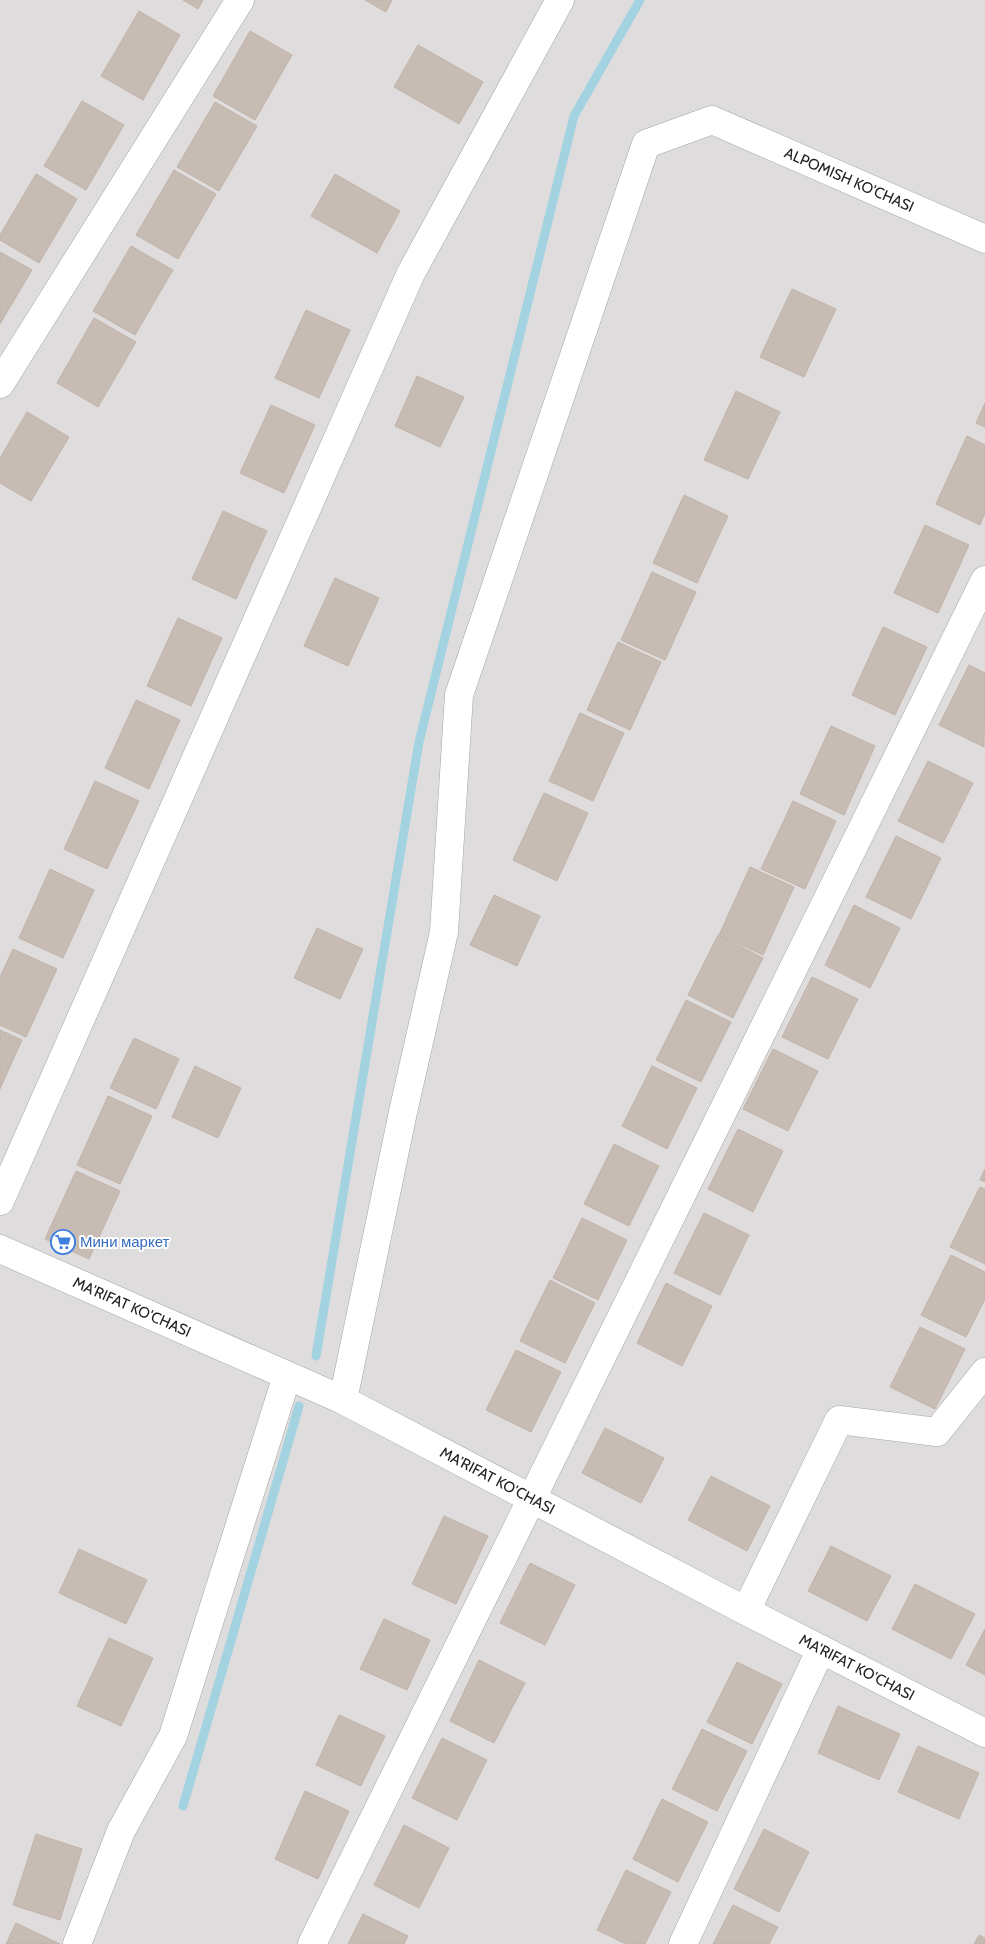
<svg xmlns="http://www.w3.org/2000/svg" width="985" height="1944" viewBox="0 0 985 1944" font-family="Cabin,sans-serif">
<rect width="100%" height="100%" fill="#f1ede5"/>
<path fill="#dedcdc" d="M0 0H985V1944H0Z"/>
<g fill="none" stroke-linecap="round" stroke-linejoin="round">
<path stroke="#a3d3e1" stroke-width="9" d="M316 1356 419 742 574 116 640 0
M183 1806 299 1406"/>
</g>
<path fill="#c6bcb4" stroke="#c3b3a7" d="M183 0H203L198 9Z
M365 0H392L386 12Z
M139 11 180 35 143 100 101 76Z
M250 31 292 55 255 120 213 96Z
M418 45 483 82 459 124 394 87Z
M82 101 124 125 86 190 44 166Z
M215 102 257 126 219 191 177 167Z
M174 170 216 194 178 259 136 235Z
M36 174 77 199 39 263 0 240V235Z
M335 174 400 211 377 253 311 216Z
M131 246 173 270 135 335 93 311Z
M0 252 32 270 0 324Z
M792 289 836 309 804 377 760 357Z
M306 310 350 330 319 398 275 378Z
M94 318 136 342 98 407 57 383Z
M417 376 464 397 440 447 395 426Z
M736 391 780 412 748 479 704 460Z
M985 403V427L976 423Z
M271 405 315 425 284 493 240 473Z
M27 412 69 437 31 501 0 483V458Z
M967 436 985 445V513L980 525 936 504Z
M684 495 728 516 697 583 653 563Z
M223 511 267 531 236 599 192 579Z
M925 525 969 545 938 613 894 593Z
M652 572 696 592 665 660 621 640Z
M335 578 379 598 348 666 304 646Z
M178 618 222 638 191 706 147 686Z
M883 627 927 647 895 715 852 695Z
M618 642 661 662 630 730 587 710Z
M969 665 985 673 984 747 939 725Z
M136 700 180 720 149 789 105 768Z
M580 713 624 733 593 801 549 781Z
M831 726 875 746 844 815 800 794Z
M928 761 973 783 943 843 898 821Z
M95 781 139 801 107 869 64 849Z
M544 793 588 813 557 881 513 860Z
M793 801 836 821 805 889 761 869Z
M896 836 941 858 911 919 866 897Z
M750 867 794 887 763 955 719 935Z
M50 869 94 890 63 958 19 938Z
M494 895 540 916 517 966 470 945Z
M854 905 900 928 870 988 825 965Z
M317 928 363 949 340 999 294 978Z
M718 935 763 958 733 1018 688 995Z
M13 949 57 969 26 1037 0 1025V977Z
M812 977 858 999 828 1059 782 1037Z
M686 1000 731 1022 701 1082 656 1060Z
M0 1030 22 1040 0 1089Z
M134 1038 179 1059 156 1109 110 1088Z
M773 1049 818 1071 788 1131 743 1109Z
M195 1066 241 1088 218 1138 172 1117Z
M652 1066 697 1088 667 1149 622 1126Z
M108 1096 152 1116 120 1184 77 1165Z
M738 1129 783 1151 753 1212 708 1189Z
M614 1144 659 1166 629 1226 584 1204Z
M985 1169V1182L980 1180Z
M76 1171 120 1191 89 1259 45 1239Z
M980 1187 985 1189V1264L950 1247Z
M704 1213 749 1235 720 1295 674 1273Z
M582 1218 627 1240 598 1300 553 1278Z
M951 1255 985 1272V1299L966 1337 921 1315Z
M550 1280 595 1303 565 1363 520 1341Z
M666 1283 712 1306 682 1366 637 1343Z
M920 1327 965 1349 935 1409 890 1387Z
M516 1350 561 1372 531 1432 486 1410Z
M605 1428 664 1458 641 1503 582 1473Z
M711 1476 770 1506 747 1551 688 1520Z
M444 1516 488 1536 456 1604 412 1584Z
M831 1546 891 1576 867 1621 808 1591Z
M79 1549 147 1580 126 1624 59 1593Z
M530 1563 575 1585 545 1645 500 1623Z
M915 1584 975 1614 951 1659 892 1629Z
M384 1619 430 1640 407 1690 360 1669Z
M985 1629V1675L966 1665Z
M109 1638 153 1658 121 1726 77 1706Z
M479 1660 525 1683 494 1743 450 1721Z
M737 1662 782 1684 752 1744 707 1722Z
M838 1706 900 1734 879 1780 818 1753Z
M339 1715 385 1736 361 1786 316 1765Z
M702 1729 747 1751 717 1811 672 1789Z
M442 1738 487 1760 457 1820 412 1798Z
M918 1746 979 1773 959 1819 898 1792Z
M305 1791 349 1811 318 1879 275 1859Z
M662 1799 708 1822 678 1882 633 1859Z
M404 1825 449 1848 419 1908 374 1885Z
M764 1829 809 1852 779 1912 734 1889Z
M36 1834 82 1849 60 1920 13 1905Z
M626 1870 671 1892 645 1944H626L597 1930Z
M733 1905 778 1927 769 1944H713Z
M363 1914 408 1936 404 1944H348Z
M16 1923 60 1944H6Z
M979 1935 985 1938V1944H974Z"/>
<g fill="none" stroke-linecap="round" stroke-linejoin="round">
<defs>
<g id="minor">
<path d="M0 384 240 0"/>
<path d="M0 1201 411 273 560 0"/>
<path id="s1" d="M0 1249 343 1400 746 1611 985 1733"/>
<path id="s2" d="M343 1400 403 1112 444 932 459 695 646 144 712 120 985 239"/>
<path d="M746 1611 839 1420 937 1432 985 1372"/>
<path d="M77 1944 121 1831 173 1736 287 1376"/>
<path d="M312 1944 985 580"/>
<path d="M683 1944 821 1649"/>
</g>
</defs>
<use href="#minor" stroke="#a6a6a6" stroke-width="29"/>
<use href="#minor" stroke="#fff" stroke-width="28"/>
</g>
<defs>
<symbol id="supermarket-ring" viewBox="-11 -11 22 22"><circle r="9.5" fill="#fff" stroke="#3f7fe0" stroke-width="1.5"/><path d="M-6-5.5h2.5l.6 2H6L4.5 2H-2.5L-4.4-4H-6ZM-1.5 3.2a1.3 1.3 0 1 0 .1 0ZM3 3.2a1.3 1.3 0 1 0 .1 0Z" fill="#3f7fe0"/></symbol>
</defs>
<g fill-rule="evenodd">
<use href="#supermarket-ring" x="49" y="1228" width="28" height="28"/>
</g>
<g text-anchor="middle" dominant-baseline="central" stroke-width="4" stroke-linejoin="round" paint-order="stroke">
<g font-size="15" fill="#1f1f1f" stroke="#fff">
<text stroke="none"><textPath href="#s2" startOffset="1518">ALPOMISH KO'CHASI</textPath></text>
<text stroke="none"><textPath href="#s1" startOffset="144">MA'RIFAT KO'CHASI</textPath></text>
<text stroke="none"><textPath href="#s1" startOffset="549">MA'RIFAT KO'CHASI</textPath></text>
<text stroke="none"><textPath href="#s1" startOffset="954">MA'RIFAT KO'CHASI</textPath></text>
</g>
<g font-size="15" fill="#366cbe" stroke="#fff" text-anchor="start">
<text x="80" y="1242">Мини маркет</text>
</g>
</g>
</svg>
